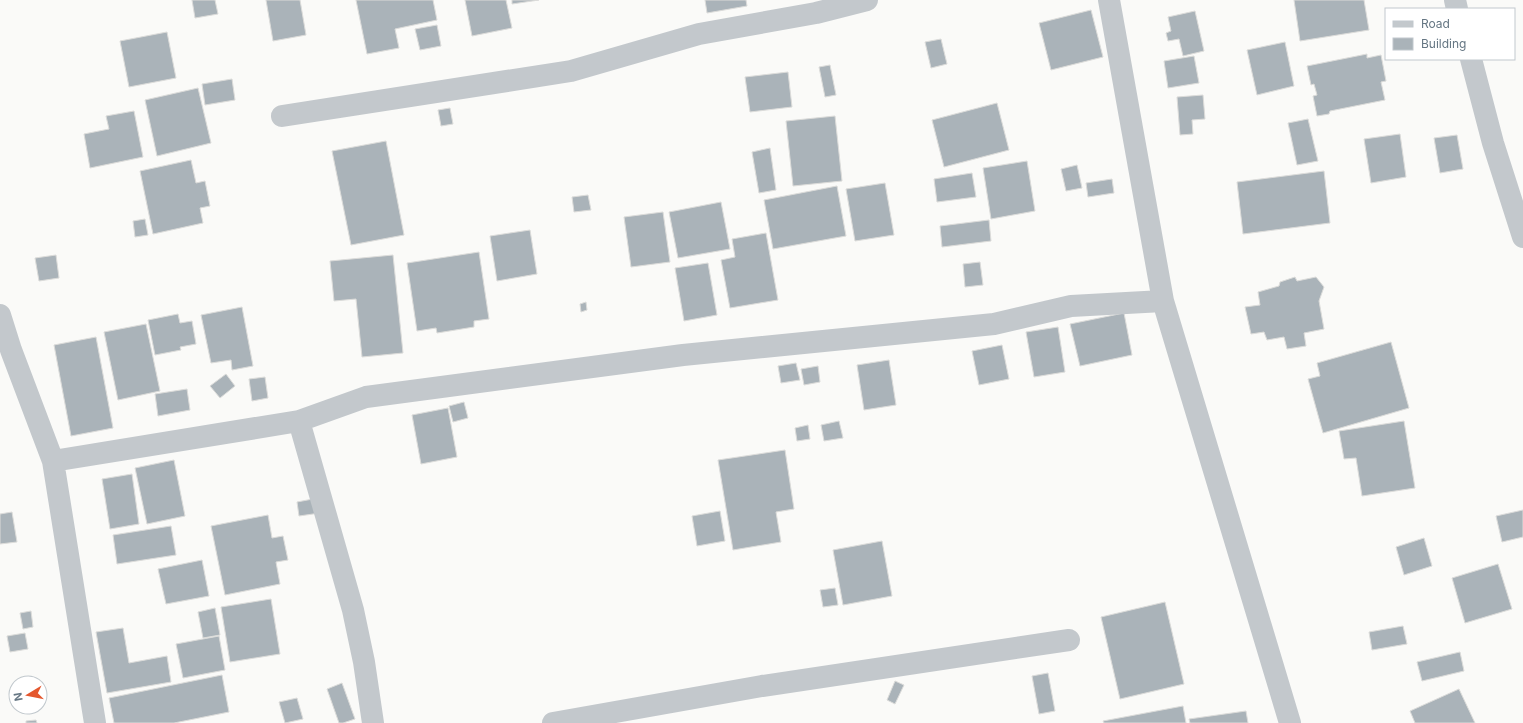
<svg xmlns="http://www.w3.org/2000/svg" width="1523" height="723" viewBox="0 0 1523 723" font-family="Inter,sans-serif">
<rect width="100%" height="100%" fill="#fafaf8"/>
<path fill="#aab3b9" stroke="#dcdcda" d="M192 0H215L218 14 195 18Z
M266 0H300L306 35 273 41Z
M356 0H433L437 20 395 29 399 48 367 54Z
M465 0H506L512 28 472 36Z
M512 0H539L512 4Z
M705 0H746L747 6 707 13Z
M1294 0H1364L1369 30 1300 41Z
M1091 10 1103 57 1051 70 1039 23Z
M1195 11 1204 51 1183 56 1179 39 1168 41 1166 33 1171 31 1168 17Z
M437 25 441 46 420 50 415 29Z
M167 32 176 78 129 87 120 41Z
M941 39 947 64 931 68 925 42Z
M1285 42 1294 86 1257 95 1247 50Z
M1367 54V58L1381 55 1386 81 1381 82 1385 100 1330 111 1329 114 1317 116 1313 96 1317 95 1314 84 1311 85 1307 66Z
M1194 56 1199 83 1168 88 1164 61Z
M830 65 836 95 825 97 819 67Z
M788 72 792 107 750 112 745 77Z
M232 79 235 100 205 105 202 84Z
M198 88 211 143 157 156 145 100Z
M1203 95 1205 119 1192 120 1193 134 1180 135 1177 97Z
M997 103 1009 150 944 167 932 120Z
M450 108 453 124 441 126 438 110Z
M134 111 143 157 90 168 84 134 109 129 106 116Z
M835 116 842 181 793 186 786 121Z
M1308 119 1318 161 1297 165 1288 123Z
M1400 134 1406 177 1371 183 1364 139Z
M1457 135 1463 169 1440 173 1434 138Z
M386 141 404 235 351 245 332 151Z
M770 148 776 190 759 193 752 152Z
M191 160 196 183 205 181 210 206 200 208 203 223 153 234 140 171Z
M1027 161 1035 211 991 219 983 168Z
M1077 165 1082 188 1066 191 1061 169Z
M1324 171 1330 223 1243 234 1237 182Z
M972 173 976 197 937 202 934 179Z
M1112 179 1114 193 1088 197 1086 183Z
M885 183 894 235 855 241 846 189Z
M837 186 846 236 773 249 764 200Z
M588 195 591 210 574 212 572 197Z
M721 202 730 249 678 258 669 212Z
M663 212 670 262 631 267 624 217Z
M145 219 148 235 135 237 133 221Z
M989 220 991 241 942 247 940 226Z
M530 230 537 274 497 281 490 236Z
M766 233 778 300 730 308 721 260 735 257 732 239Z
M479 252 489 319 474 321V327L437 333 436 328 417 331 407 263Z
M56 255 59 278 39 281 35 258Z
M393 255 403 353 362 357 356 299 334 301 330 261Z
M980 262 983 285 965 287 963 264Z
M708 263 717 315 684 321 675 268Z
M1295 277 1297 281 1316 277 1324 287 1319 301 1324 329 1304 333 1306 346 1287 349 1284 337 1267 340 1264 332 1251 334 1245 307 1260 305 1258 292 1279 286 1280 282Z
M586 302 587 310 581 312 580 304Z
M242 307 253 366 232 370 231 360 211 363 201 315Z
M1124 313 1132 355 1080 366 1070 324Z
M178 314 180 323 192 321 196 344 180 347 181 350 155 355 148 320Z
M146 324 160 391 118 400 104 332Z
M1058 327 1065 372 1034 377 1026 332Z
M96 337 113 428 71 436 54 345Z
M1391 342 1409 408 1323 433 1308 379 1320 376 1317 363Z
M1002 345 1009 379 979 385 972 351Z
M889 360 896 405 864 410 857 365Z
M796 363 800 380 781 383 778 366Z
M818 366 820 382 804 385 801 369Z
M226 374 235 386 220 398 210 386Z
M265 377 268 398 252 401 249 379Z
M187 389 190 410 158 416 155 394Z
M464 402 468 418 453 422 449 406Z
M448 408 457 457 421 464 412 415Z
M839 421 843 438 824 441 821 425Z
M1404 421 1415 488 1362 496 1356 458 1344 459 1339 431Z
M808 425 810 439 797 441 795 428Z
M785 450 794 509 776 512 781 542 733 550 718 460Z
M174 460 185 516 147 524 135 468Z
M132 474 139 524 110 529 102 479Z
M318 498 320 513 299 516 297 502Z
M1523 510V537L1502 542 1496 516Z
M720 511 725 541 697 546 692 516Z
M12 512 17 542 0 544V514Z
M268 515 272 538 283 536 288 560 276 562 280 584 225 595 211 526Z
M171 526 176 555 117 564 113 535Z
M1424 538 1432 566 1404 575 1396 547Z
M882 541 892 596 843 605 833 550Z
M202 560 209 596 166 604 158 569Z
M1498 564 1512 609 1465 623 1452 578Z
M835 588 838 605 823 607 820 590Z
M271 599 280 654 230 662 221 607Z
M1165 602 1184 684 1120 699 1101 617Z
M215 608 220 635 203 638 198 612Z
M31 611 33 627 23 629 20 613Z
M1403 626 1407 644 1372 650 1369 632Z
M123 628 129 663 167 656 171 682 107 693 96 632Z
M25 633 28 649 10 652 7 636Z
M219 636 225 670 183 678 176 644Z
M1460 652 1464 671 1422 681 1417 662Z
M1048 673 1055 711 1039 714 1032 676Z
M222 675 229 712 174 723H114L109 698Z
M895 681 904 685 895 704 887 700Z
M342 683 355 719 343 723H339L327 689Z
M1459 689 1475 723H1415L1410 711Z
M297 698 303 719 285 723 279 702Z
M1183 706 1186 723H1104L1103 721Z
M1246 711 1248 723H1190L1189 719Z
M36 720 37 723H26V721Z"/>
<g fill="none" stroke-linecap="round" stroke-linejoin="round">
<path stroke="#c3c8cc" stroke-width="22" d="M1109 0 1163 301 1290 723
M1455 0 1457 9
M1471 59 1493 143 1523 237
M282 116 571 71 699 34 816 13 867 0
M0 315 11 350 53 461 95 723
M299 421 353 610 364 662 373 723
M53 461 299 421 366 397 683 355 994 324 1071 306 1163 301
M553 723 762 686 1069 640"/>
</g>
<rect x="1385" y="8" width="130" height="52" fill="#ffffff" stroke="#c1c8cd"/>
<rect x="1393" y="21" width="20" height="6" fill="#c3c8cc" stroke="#c1c8cd"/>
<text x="1421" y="28" font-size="12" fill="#657683">Road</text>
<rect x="1393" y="38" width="20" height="12" fill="#aab3b9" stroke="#c1c8cd"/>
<text x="1421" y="48" font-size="12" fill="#657683">Building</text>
<g transform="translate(28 695) rotate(260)"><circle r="19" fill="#ffffff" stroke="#c1c8cd"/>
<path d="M0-3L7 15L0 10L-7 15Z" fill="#e4572e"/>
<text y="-6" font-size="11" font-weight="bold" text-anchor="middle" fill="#657683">N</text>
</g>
</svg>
